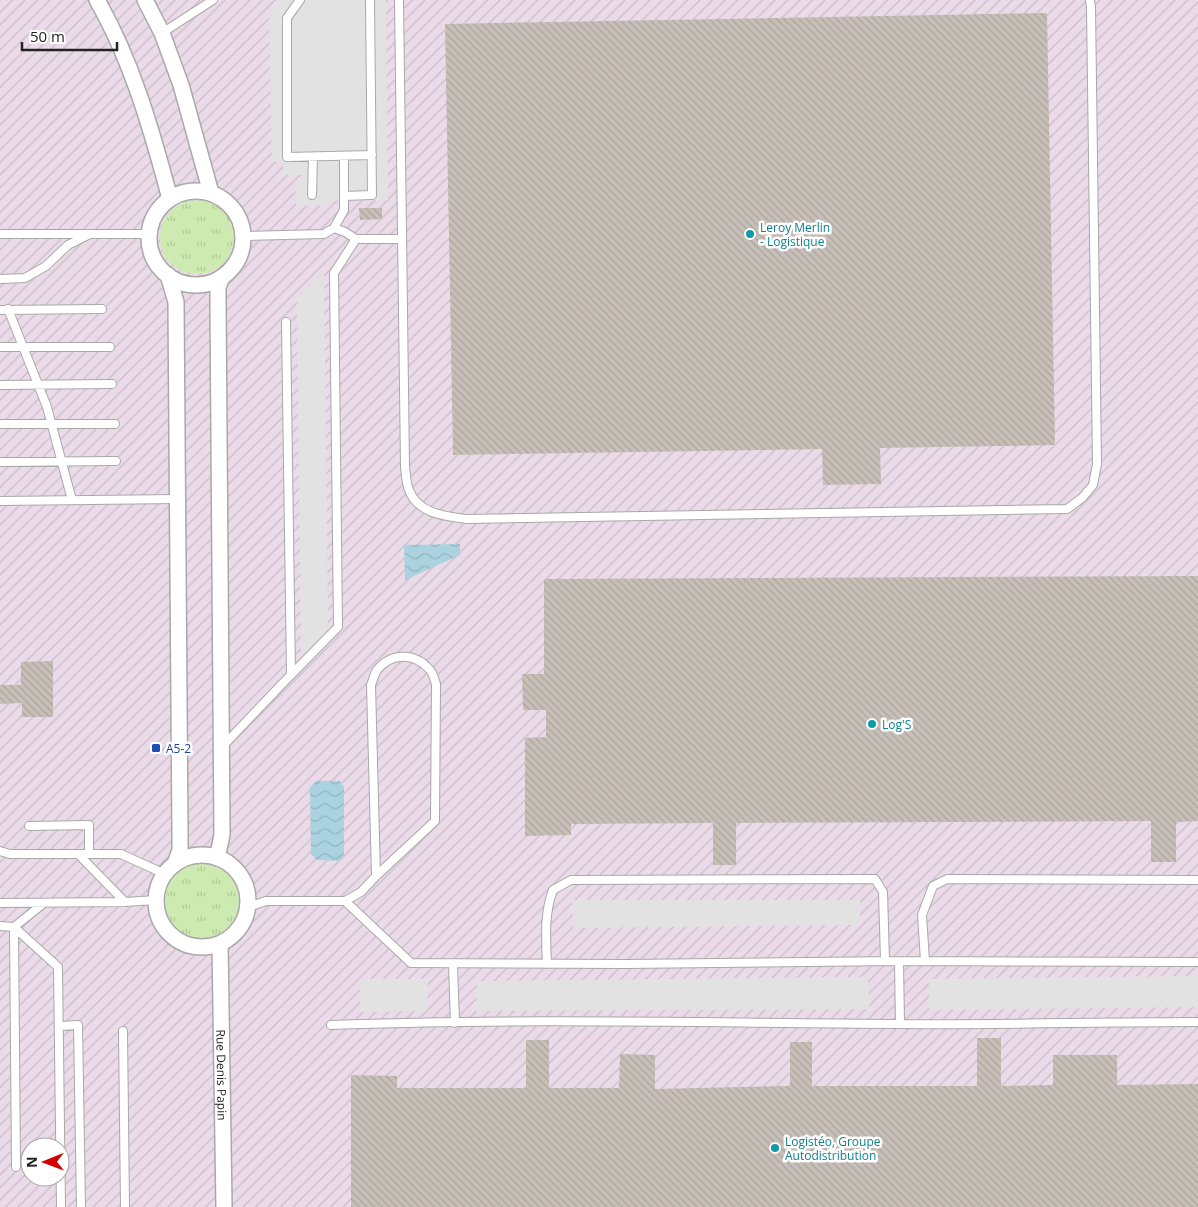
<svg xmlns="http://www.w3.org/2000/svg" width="1198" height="1207" viewBox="0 0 1198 1207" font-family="'Open Sans',sans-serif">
<defs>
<pattern id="industrial-furrows" width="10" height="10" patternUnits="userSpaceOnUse" patternTransform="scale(1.25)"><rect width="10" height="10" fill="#ebdbe8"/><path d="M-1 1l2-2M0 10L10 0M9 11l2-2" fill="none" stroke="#c9bcc7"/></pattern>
<pattern id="grass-tufts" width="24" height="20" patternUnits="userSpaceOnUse" patternTransform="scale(1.25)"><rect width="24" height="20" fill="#cdebb0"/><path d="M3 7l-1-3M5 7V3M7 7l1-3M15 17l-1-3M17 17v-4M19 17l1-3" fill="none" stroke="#b0c997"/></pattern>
<pattern id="water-waves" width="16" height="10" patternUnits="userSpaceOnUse" patternTransform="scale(1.25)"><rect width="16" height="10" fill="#aad3df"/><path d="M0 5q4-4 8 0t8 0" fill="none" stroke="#92b5bf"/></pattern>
<pattern id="building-back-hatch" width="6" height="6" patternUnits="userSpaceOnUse" patternTransform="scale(1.25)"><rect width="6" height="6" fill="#c7bfb8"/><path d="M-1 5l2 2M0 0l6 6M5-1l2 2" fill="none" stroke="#aba49e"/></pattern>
</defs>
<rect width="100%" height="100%" fill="#f2efe9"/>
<path fill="url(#industrial-furrows)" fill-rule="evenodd" d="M0 0H1198V1207H0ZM30 1147H60V1177H30Z"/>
<path fill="url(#grass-tufts)" d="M160 237a37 37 0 1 1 74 0a37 37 0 1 1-74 0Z
M163 901a38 38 0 1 1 76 0a38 38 0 1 1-76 0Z"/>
<path fill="#e2e2e2" d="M279 0H386L388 200 327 201 323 205 296 206 295 180H304V175H283V162H272L269 13Z
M324 271 328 629 301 656 297 298Z
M572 900H860V925L573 928Z
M1198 976V1007L929 1010V979Z
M868 977 869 1009 476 1011 477 981Z
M360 979H428L427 1011 360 1012Z"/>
<path fill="url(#water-waves)" d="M460 544V555L405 580 404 545Z
M316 781H340L344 787V855L339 861 317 860 311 854 310 787Z"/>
<path fill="url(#building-back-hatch)" d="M1047 13 1055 445 880 448 881 484 823 485 822 449 453 455 445 24Z
M359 208H382V219L360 220Z
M1198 576V821L1176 822V862H1151V821L736 823V865H713V823L571 824V835L525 836V738L546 737V710H523L522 674H544V579Z
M53 661V717H22V703L0 704V685H21V662Z
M977 1038H1001V1086L1053 1085V1055H1117V1085L1198 1084V1207H351V1075L397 1076V1088H526V1040H549V1088H619L620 1054 655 1055V1089L790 1086V1042H812V1086H977Z"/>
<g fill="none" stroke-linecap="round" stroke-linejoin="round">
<defs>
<path id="service" d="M300 0 287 18V157L372 155
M399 0 405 467C406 474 406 483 409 490 418 514 445 516 466 519L1067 509 1082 498 1093 485 1097 464 1091 7 1090 0
M162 33 213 0
M344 156V196
M312 195 313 157
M334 228 344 210V196L372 195 370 0
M0 234H150
M243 236 324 234 334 228 345 232 356 239H401
M0 279 25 278 46 266 68 245 90 234
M8 309 47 407 72 500
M0 310 102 309
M286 322 291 674
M0 347H110
M0 385 112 384
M0 424H115
M0 462 116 461
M0 501 178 499
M222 747 281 685 338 627 334 273 356 239
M29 826 89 825V854
M0 851 10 854H121L165 874
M78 854 125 902
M345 901 361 892 376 876 435 821 436 684C434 679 433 672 429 669 414 652 391 653 377 670 374 674 373 681 371 685L376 876
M0 903 125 902 156 900
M248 907 266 901H345L411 963 626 964 899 961 1198 962
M0 926 14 927 58 967 61 1207
M14 927 16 1167
M14 927 44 903
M899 961 900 1024
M925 961 922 915 933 886 947 879 1198 880
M453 964 455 1023
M547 964C546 939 544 913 553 890L571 880 875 879 883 892 885 961
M331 1025C520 1018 709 1023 898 1024 998 1025 1098 1022 1198 1022
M59 1026 78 1025 81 1207
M123 1031 125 1207"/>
<g id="minor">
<path d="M97 0C132 61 152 131 170 199"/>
<path d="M145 0 162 33 181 85 211 193"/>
<circle cx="196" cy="238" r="47"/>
<path d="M168 275 176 302 180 834V850L175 864"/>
<circle cx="202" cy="901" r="46"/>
<path d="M217 858 222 835 218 302V287L222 277"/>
<path id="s1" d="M220 944 224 1207"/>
</g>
</defs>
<use href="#service" stroke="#a9a9a9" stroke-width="10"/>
<use href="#minor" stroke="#a9a9a9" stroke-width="18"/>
<use href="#service" stroke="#fff" stroke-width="8"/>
<use href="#minor" stroke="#fff" stroke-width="15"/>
</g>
<g fill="#0f9aa8" stroke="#fff" stroke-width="2">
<circle cx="750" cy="234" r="5"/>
<circle cx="872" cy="724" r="5"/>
<circle cx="775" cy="1148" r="5"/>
</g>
<rect fill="#1a4fb4" stroke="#fff" stroke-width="2" x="151" y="743" width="10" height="10" rx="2.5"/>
<g text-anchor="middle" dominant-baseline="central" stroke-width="5" stroke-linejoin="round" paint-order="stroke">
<g font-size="12" fill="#0d838f" stroke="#fff" text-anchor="start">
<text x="760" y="227">Leroy Merlin<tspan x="760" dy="14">- Logistique</tspan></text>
<text x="882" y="724">Log'S</text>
<text x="785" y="1141">Logistéo, Groupe<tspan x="785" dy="14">Autodistribution</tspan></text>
</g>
<g font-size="12" fill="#164399" stroke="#fff" text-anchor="start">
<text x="166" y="748">A5-2</text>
</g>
<g font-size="12" fill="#222" stroke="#fff">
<text stroke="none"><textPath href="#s1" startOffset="131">Rue Denis Papin</textPath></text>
</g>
</g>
<g transform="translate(45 1162) rotate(269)"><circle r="24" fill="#ffffff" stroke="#a7a7a7"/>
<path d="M0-4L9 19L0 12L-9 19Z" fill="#d40000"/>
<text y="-8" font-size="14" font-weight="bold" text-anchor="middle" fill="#222222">N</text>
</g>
<path d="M22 42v8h95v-8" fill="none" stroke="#222222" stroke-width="2.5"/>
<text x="30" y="42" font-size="15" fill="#222222" stroke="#ffffff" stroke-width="4" paint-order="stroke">50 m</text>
</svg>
